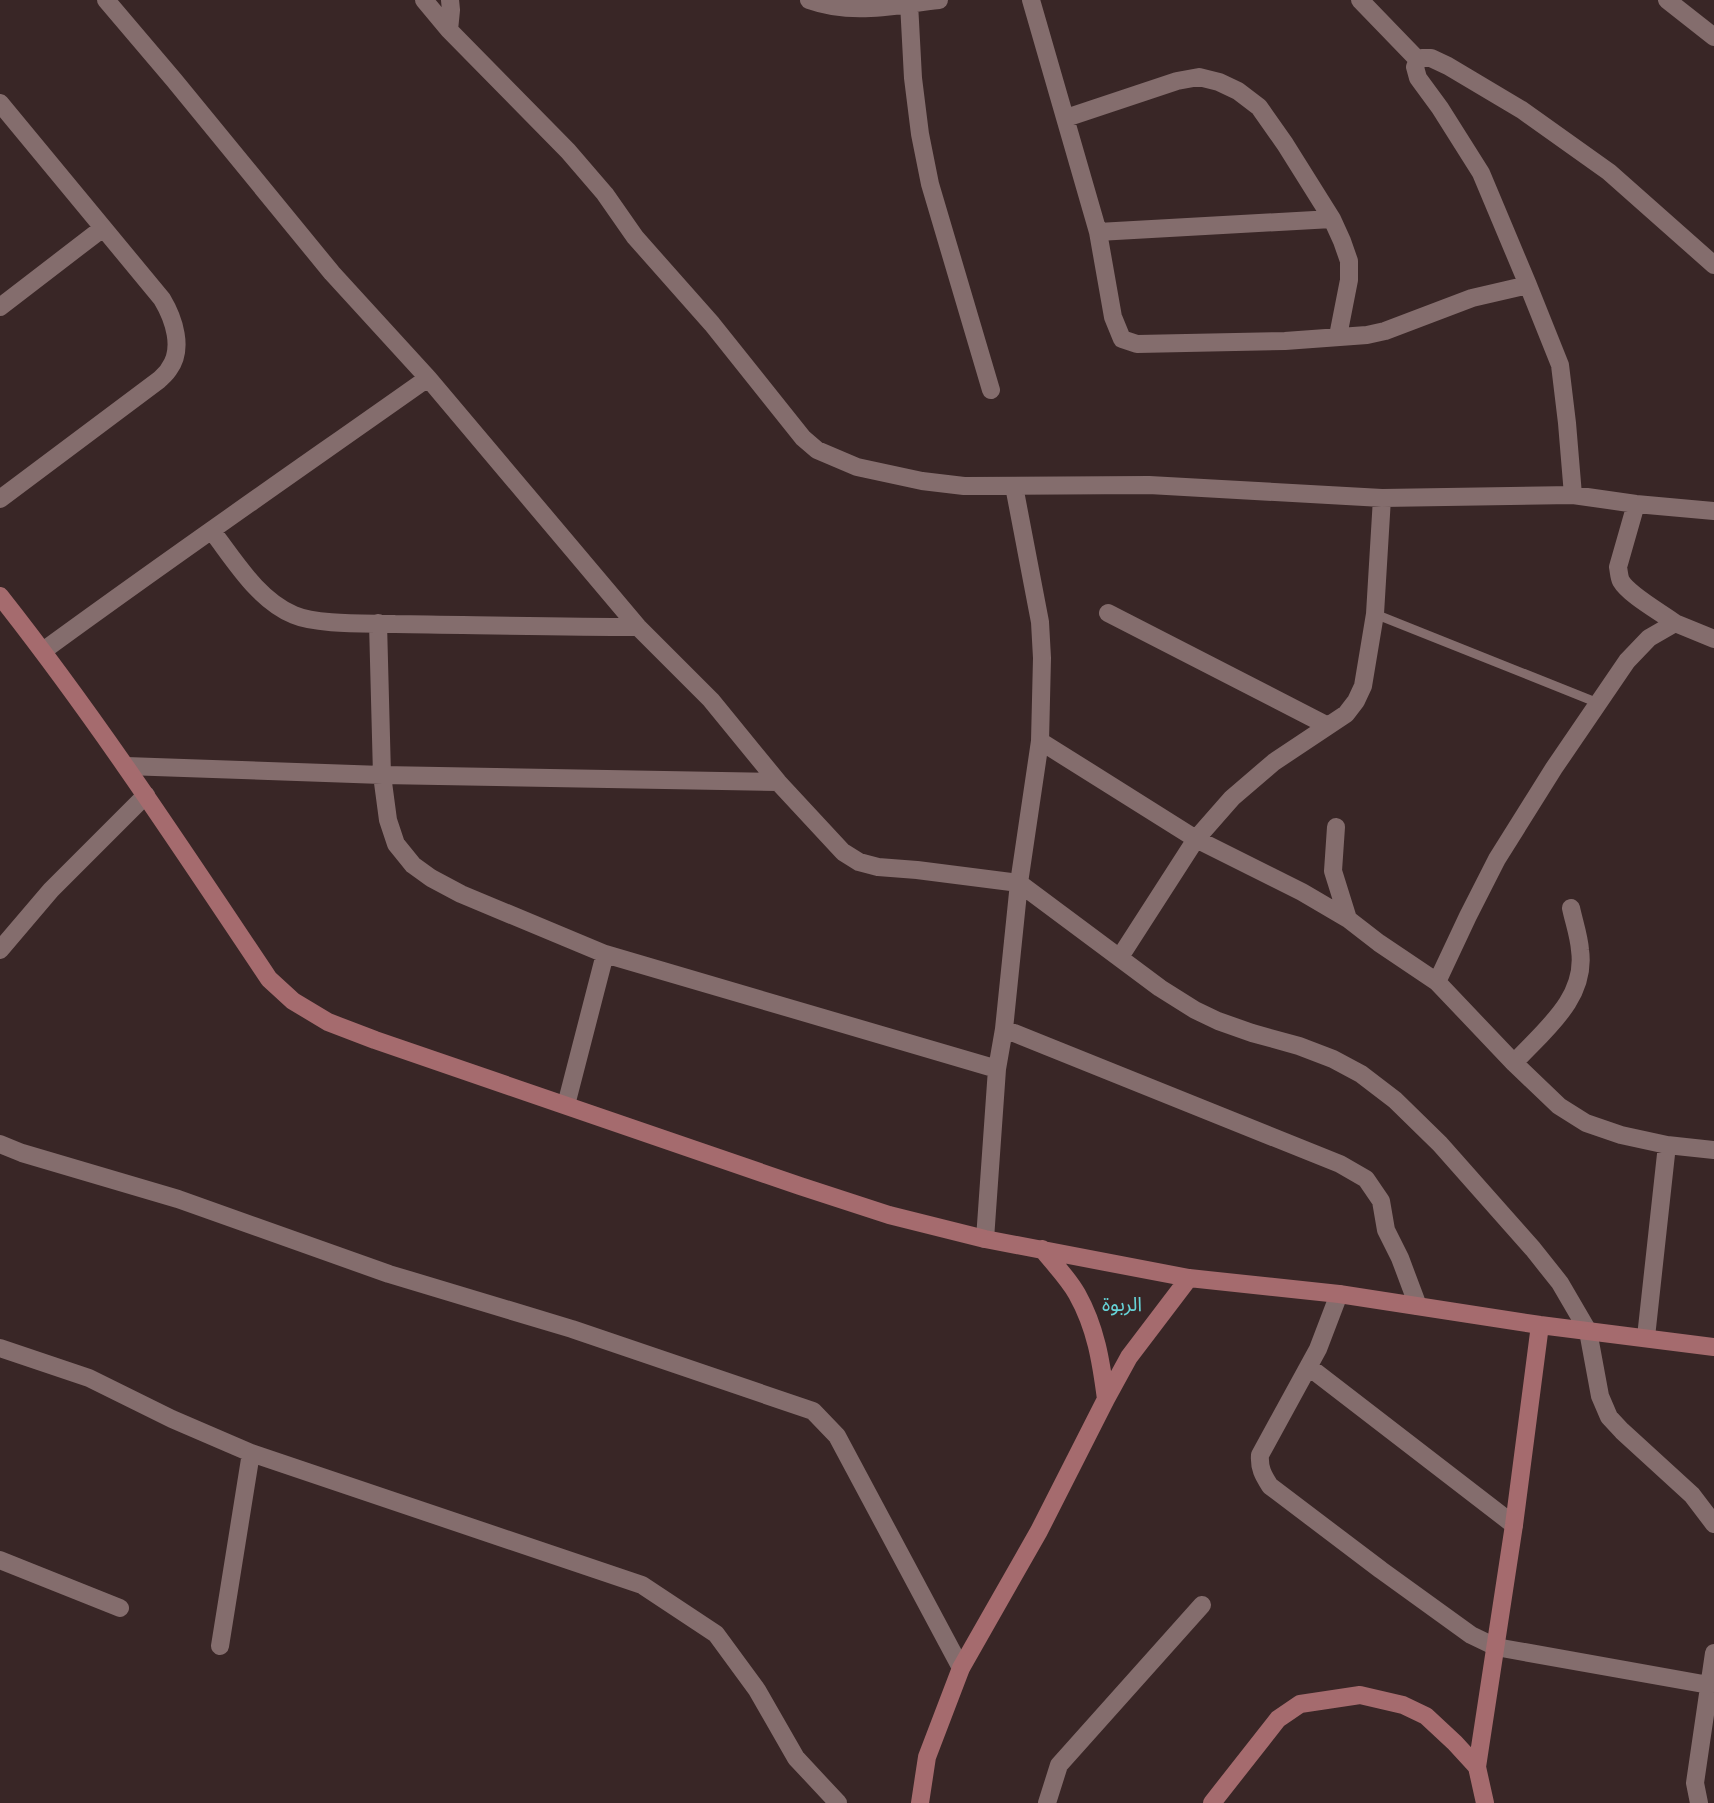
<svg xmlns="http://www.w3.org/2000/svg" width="1714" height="1803" viewBox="0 0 1714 1803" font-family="'Public Sans','Noto Sans Arabic',sans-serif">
<rect width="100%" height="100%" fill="#392626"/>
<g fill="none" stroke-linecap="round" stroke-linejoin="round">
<path stroke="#846d6d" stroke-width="9" d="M1375 614 1598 703"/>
<path stroke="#846d6d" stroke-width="18" d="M106 0 174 80 332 273 428 378 638 627 711 700 778 782 843 852 859 862 878 867 917 870 1019 883 1160 988 1195 1010 1218 1021 1252 1033 1299 1046 1333 1059 1361 1074 1395 1100 1440 1144 1533 1249 1560 1283 1588 1331 1600 1396 1609 1417 1622 1431 1692 1495 1714 1524
M424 0 449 30 568 151 605 194 635 237 712 324 803 438 817 450 857 467 922 481 964 486 1149 485 1382 498 1573 495 1636 504 1714 511
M809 0C854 16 893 5 939 0
M1031 0 1098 232 1113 317 1122 339 1137 344 1285 341 1367 335 1385 331 1472 298 1528 285 1560 365 1567 423 1573 495
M1360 0 1418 60
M1667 0 1714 37
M909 3 913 78 920 134 930 184 991 390
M449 30 451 10 450 0
M0 103 162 299C174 319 184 349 169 369 167 373 162 377 159 380L0 499
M1066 118 1177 81 1199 77 1219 82 1238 91 1259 107 1285 144 1332 219 1342 241 1349 261V280L1338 336
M1098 232 1332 219
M1528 285 1481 173 1440 108 1418 78 1415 67 1418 60 1422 58H1431L1448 66 1522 110 1609 172 1714 265
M0 307 103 228
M1636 504 1618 567C1619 572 1619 577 1621 581 1629 595 1662 613 1675 623
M212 531C235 561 258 600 294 615 317 625 369 623 395 624 476 625 556 627 638 627
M1108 613 1328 726
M378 623 382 775 388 820 396 844 413 865 431 878 461 894 605 954 566 1105
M43 651C170 558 299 469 428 378
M1040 741 1196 839 1302 892 1348 919
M126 766 382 775 778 782
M1336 827 1333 871 1348 919 1379 943 1437 982 1514 1063 1559 1106 1586 1123 1621 1135 1667 1145 1714 1150
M0 950 51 890 146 795
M605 954 997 1069
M1120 957 1196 839 1232 798 1274 762 1346 714 1356 701 1363 686 1375 614 1382 498
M1437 982 1468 916 1497 859 1554 768 1627 661 1649 638 1675 623 1714 639
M1004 1029 1340 1164 1366 1179 1381 1201 1386 1230 1400 1258 1418 1306
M1514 1063C1543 1031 1587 999 1580 950 1579 936 1574 922 1571 908
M0 1144 22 1153 178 1199 389 1274 572 1329 813 1411 837 1436 961 1668
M985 1239 997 1069 1004 1029 1019 883 1040 741 1042 658 1040 622 1014 486
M1339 1294 1318 1349 1260 1455C1259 1468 1263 1475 1270 1486L1381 1570 1471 1635 1496 1647 1709 1685
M1646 1337 1667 1145
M0 1348 89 1378 172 1419 251 1453 642 1585 716 1634 757 1690 796 1758 838 1803
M1309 1367 1514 1525
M0 1560 120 1608
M220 1646 251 1453
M1047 1803 1059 1765 1202 1605
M1699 1803 1695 1783 1714 1653"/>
<path stroke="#a56b6e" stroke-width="18" d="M0 596C97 719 182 849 269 979L293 1001 328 1022 375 1040 800 1186 889 1215 985 1239 1189 1278 1339 1294 1540 1325 1714 1347
M1042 1249C1054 1264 1068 1278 1077 1294 1096 1328 1101 1361 1106 1399
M1477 1767 1514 1525 1540 1325
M920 1803 927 1757 961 1668 1039 1531 1106 1399 1129 1357 1189 1278
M1212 1803 1278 1719 1300 1704 1360 1695 1403 1705 1426 1716 1455 1743 1477 1767 1485 1803"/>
</g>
<g text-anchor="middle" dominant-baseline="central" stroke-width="4.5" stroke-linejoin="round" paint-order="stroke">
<g font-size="20" fill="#66d3d7" stroke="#392626">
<text x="1122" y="1304">الربوة</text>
</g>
</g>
</svg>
